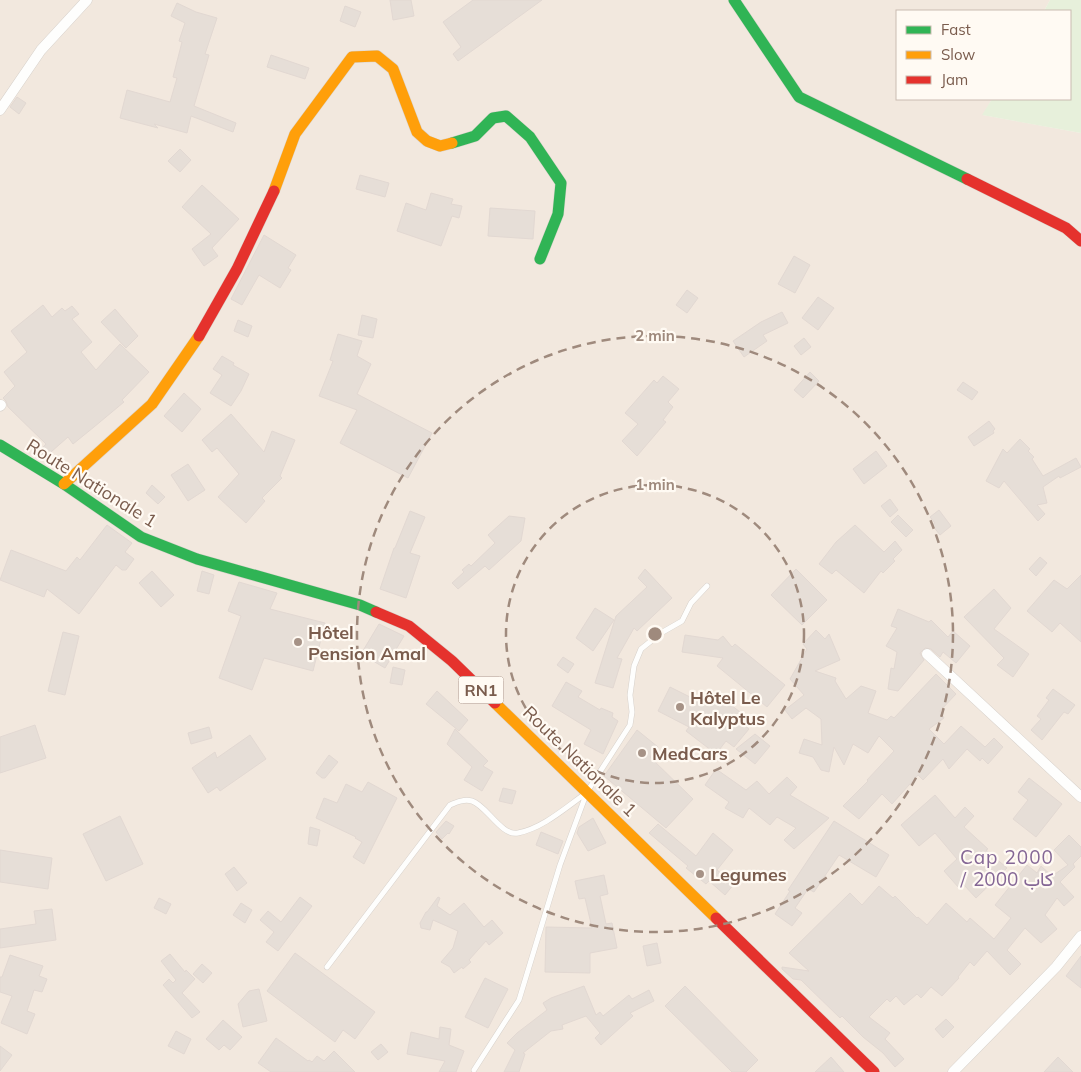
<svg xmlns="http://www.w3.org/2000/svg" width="1081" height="1072" viewBox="0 0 1081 1072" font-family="Mulish,Vazirmatn,sans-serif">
<rect width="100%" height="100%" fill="#f9f5f0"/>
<path fill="#f2e8de" d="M0 0H1050L1044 11H897V99H992L983 115 1081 133V1072H0Z"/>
<path fill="#e7f0db" d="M1050 0H1081V133L982 115 992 99H1070V11H1044Z"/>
<path fill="#e6ded7" stroke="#e2d8d2" d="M390 0H411L414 16 393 20Z
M473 0H542L458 61 453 54 461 47 443 22Z
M177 3 196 12 217 18 205 54 209 55 194 106 236 123 233 132 191 116 187 133 154 124 158 128 120 118 127 90 170 102 177 78 173 77 182 42 179 41 185 23 171 16Z
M345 6 361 12 355 27 340 21Z
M271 55 309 68 305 79 267 67Z
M17 97 26 103 19 114 10 107Z
M180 149 191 160 180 172 168 161Z
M360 175 389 183 385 197 356 189Z
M202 185 239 219 212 248 218 256 204 266 192 249 211 234 182 207Z
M431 193 453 199 451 204 462 206 459 218 452 216 441 246 397 231 406 203 426 210Z
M490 208 535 211 533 239 488 236Z
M264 235 296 255 288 268 291 270 280 288 259 275 242 305 231 299Z
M794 256 810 265 795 293 778 284Z
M687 290 698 298 687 313 676 305Z
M818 297 834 308 818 330 802 318Z
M43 305 52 317 62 308 65 311 72 306 79 314 72 319 92 342 81 352 96 370 120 344 149 372 122 400 124 402 94 427 73 444 68 437 43 459 36 455 46 444 8 407 6 401 3 398 15 386 4 372 27 352 11 331Z
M115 309 138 336 126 348 101 322Z
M782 312 788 323 763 335 767 341 744 357 733 341 761 322Z
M362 315 377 319 373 338 358 335Z
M238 320 252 326 248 337 234 331Z
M338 334 362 341 357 356 371 364 357 394 432 433 408 478 340 443 357 410 319 396 333 361 330 360Z
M804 338 811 347 801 355 794 346Z
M222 356 234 363 233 365 249 374 241 391 231 406 210 393 222 375 213 369Z
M810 372 819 381 803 398 794 390Z
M663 376 679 389 668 402 673 407 663 420 666 422 637 456 622 441 638 424 625 413 654 380 657 383Z
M963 382 978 392 972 400 957 390Z
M184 393 201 409 182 432 164 416Z
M231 414 264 452 272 431 295 440 280 476 282 478 262 498 265 501 246 523 218 497 239 474 217 448 212 452 202 440Z
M989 421 995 429 993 431 994 433 974 446 968 437Z
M1020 439 1030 449 1028 451 1034 457 1032 459 1043 476 1076 458 1081 467 1060 478 1059 476 1043 487 1047 503 1037 505 1045 514 1038 521 1004 481 999 488 986 481 1003 449 1007 453Z
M876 451 887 466 864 484 853 469Z
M188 464 205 490 188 501 171 475Z
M152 485 165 497 158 504 146 493Z
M890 499 898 510 890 517 881 506Z
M939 510 951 526 940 535 932 525 935 523 930 517Z
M410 511 425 517 410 553 420 556 406 598 380 589 394 548H395Z
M898 515 913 530 906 537 891 522Z
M509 516 525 518 521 541 489 570 485 566 458 589 452 583 464 572 462 570 469 564 471 566 495 543 488 535Z
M107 525 132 543 125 552 134 559 126 570H122L116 565 79 614 47 589 44 597 0 580 11 550 66 571 77 557 80 560Z
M855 525 884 552 895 541 902 550 893 559 895 561 883 573 881 571 864 593 836 570 832 574 819 564 836 542Z
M1040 557 1047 563 1036 576 1029 569Z
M645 569 672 598 637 631 634 628 617 658 622 659 613 688 595 683 616 616 647 587 638 578Z
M796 569 827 600 802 625 771 595Z
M152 571 174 595 161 607 139 583Z
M202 571 214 575 209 594 197 591Z
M1081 575V642L1060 623 1052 632 1027 611 1054 580 1067 589Z
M239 582 277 593 270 609 325 623 313 671 264 658 252 690 219 678 241 616 228 611Z
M994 589 1011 608 994 629 1029 654 1013 677 997 665 1004 658 964 617Z
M595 608 614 620 593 651 576 638Z
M898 609 929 622 931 620 948 637 953 631 970 646 956 663 943 652 940 657 931 649 925 648 920 653 924 660 898 691 888 689 891 668 894 669 897 652 886 646 897 628 891 626Z
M379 624 404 636 385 668 361 654Z
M816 630 825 639 829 634 840 660 815 671 836 678 835 681 846 699 861 686 876 691 868 713 887 720 891 716 894 718 936 674 956 694 940 711 944 718 929 729 944 744 961 726 985 747 994 738 1003 747 988 764 982 758 980 761 967 749 949 769 943 759 923 780 918 775 892 804 882 794 859 819 843 806 868 781 867 780 894 751 879 736 868 753 853 744 844 765 834 747 829 772 821 770 813 757 799 753 804 739 822 745 821 719 806 708 792 719 785 710 804 695 790 679 807 649 803 644Z
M63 632 79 636 65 695 48 691Z
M685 635 718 640 723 636 732 647 735 644 785 685 767 707 717 666 723 658 682 652Z
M563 657 574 664 568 673 557 665Z
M393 667 405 670 402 685 390 683Z
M566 682 582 691 578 697 600 710 601 708 613 713 612 717 618 721 603 754 584 744 591 730 552 706Z
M670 687 706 705 716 693 745 716 738 720 749 729 734 747 726 741 716 754 686 731 689 727 658 711Z
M1053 689 1075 705 1068 714 1064 712 1042 740 1031 730 1041 719 1037 716 1049 700 1046 698Z
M437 691 468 720 459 731 426 704Z
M35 725 46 758 0 773V737Z
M209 727 212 738 191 744 188 733Z
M455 729 488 761 483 766 493 772 482 791 464 780 472 767 447 744Z
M637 730 658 747 650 757 693 799 666 828 604 776Z
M755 734 770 746 755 764 736 749Z
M250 735 266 759 220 791 217 787 208 793 192 768 215 752 217 758Z
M329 755 338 762 325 778H322L316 773Z
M716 769 746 790 757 781 769 794 787 777 797 787 790 795 829 818 794 849 784 840 796 828 777 817 770 825 749 808 743 818 725 808 729 802 705 785Z
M1029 778 1062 804 1036 837 1013 819 1028 800 1018 792Z
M368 782 397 798 364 864 353 857 362 842 355 838 356 837 316 818 324 798 337 803 346 784 362 792Z
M503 788 516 791 512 804 499 801Z
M935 795 955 818 965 807 974 816 964 827 988 849 986 850 1007 868 976 898 964 885 959 888 944 871 957 859 935 833 919 846 901 825Z
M120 816 143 864 106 881 83 834Z
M593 818 606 843 588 851 577 833 579 827Z
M446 821 454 826 449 834 448 833 442 839 436 832Z
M834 821 889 855 876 877 839 855 814 892 808 889 795 908 802 913 792 926 775 914 790 891 788 890Z
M658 824 696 856 713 833 733 850 717 870 734 884 725 895 709 881 706 884 686 868 688 866 649 833Z
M310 827 320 830 317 846 308 844Z
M541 832 563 841 558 854 536 845Z
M1069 835 1081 847V856L1073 864 1075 867 1060 882 1074 897 1064 906 1057 898 1045 915 1057 929 1041 943 1025 928 1007 950 1021 964 1010 975 987 951 974 966 970 962 958 977 959 978 942 996 931 987 921 998 917 994 904 1005 896 996 890 1002 887 999 869 1017 890 1033 885 1039 904 1059 895 1067 883 1053 863 1037 842 1016 840 1018 801 980 793 979 782 969V967L809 971 789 953 850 893 862 905 879 886 893 898 895 896 917 918 918 917 927 925 946 903 967 922 970 918 994 939 1011 918 995 905 1027 865 1037 873 1041 866 1052 876 1068 865 1054 850Z
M0 850 52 858 48 889 0 882Z
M234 867 247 883 237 891 225 874Z
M604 875 608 894 600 896 606 924 612 923 617 948 590 953V973L545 972 546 927 592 928 585 898 579 899 575 881Z
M300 897 312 906 278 951 266 942 274 932 260 920 268 911 281 922Z
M438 897 440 898 437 906 450 915 464 903 484 927 492 920 503 933 489 945 486 941 469 960 471 962 463 969 462 967 454 973 450 967 441 962 453 948 458 931 433 920 430 930 421 928 420 923 426 912H427Z
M159 898 171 904 166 914 154 908Z
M241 903 252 910 245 923 233 915Z
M52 909 56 940 0 948V929L36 924 34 911Z
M657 943 661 963 647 966 643 946Z
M295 953 375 1012 355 1039 343 1030 335 1042 267 991Z
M170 954 185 972 186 970 195 979 182 993 200 1012 192 1018 163 985 169 979 173 983 176 980 161 961Z
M10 955 43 966 39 976 47 979 42 992 34 990 27 1011 35 1014 27 1034 1 1023 12 996 0 992V977H2Z
M1081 956V988L1066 976Z
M202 964 212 973 203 983 193 974Z
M485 978 508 989 488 1028 465 1017Z
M584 986 596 1015 600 1012 603 1016 629 995 632 999 649 990 654 1001 630 1013 633 1016 601 1045 595 1038 600 1033 586 1016 562 1025 563 1029 551 1031 523 1053 525 1054 519 1072H504L515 1050 507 1043 517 1033 547 1010 543 1003 551 998Z
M685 986 758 1060 746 1072H732L665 1006Z
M259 989 267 1021 243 1027 238 1004 249 991Z
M946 1019 954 1027 943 1038 935 1029Z
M223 1020 242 1037 230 1050 224 1045 219 1050 206 1039Z
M440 1027 451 1029 449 1045 464 1051 456 1072H439L445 1061 407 1054 411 1032 439 1039Z
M176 1031 191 1039 184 1054 168 1046Z
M276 1038 308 1061 309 1060 312 1062 317 1056 324 1061 334 1051 355 1072H271L258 1063Z
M381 1044 388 1052 378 1060 371 1052Z
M0 1046 12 1055 0 1071Z
M831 1057 844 1072H815Z
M1058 1057 1073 1072H1044Z"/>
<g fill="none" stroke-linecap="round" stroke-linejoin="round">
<defs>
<path id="lane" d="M327 967 450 805C457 802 464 799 472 801 486 805 502 837 518 833 543 828 565 808 585 794
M474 1070 519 1000 560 865 587 792 630 725 632 712 630 695 634 666 641 649 661 633 682 621 691 603 707 586"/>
<path id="street" d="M0 110 41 50 87 0
M0 406 1 405
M927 654 1081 797
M953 1072 1056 967 1081 936"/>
<path id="fast" d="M734 0 799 97 967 179
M452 143 475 136 493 118 506 116 530 137 561 183 558 214 540 259
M0 445 64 484 141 537 197 559 360 605 376 612"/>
<path id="slow" d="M274 191 295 134 352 57 377 56 393 69 417 132 427 141 440 146 452 143
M64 484 152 404 199 336
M495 703 716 918"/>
<path id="jam" d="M967 179 1066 228 1081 241
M199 336 237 269 274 191
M376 612 409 626 452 661 495 703
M716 918 874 1072"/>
</defs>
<use href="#lane" stroke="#d7d1cb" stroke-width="6"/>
<use href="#street" stroke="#d7d1cb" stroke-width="11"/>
<use href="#fast" stroke="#d9d2cb" stroke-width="12"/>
<use href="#slow" stroke="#d9d2cb" stroke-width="12"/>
<use href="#jam" stroke="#d9d2cb" stroke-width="12"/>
<use href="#lane" stroke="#fefefd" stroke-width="5"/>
<use href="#street" stroke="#fefefd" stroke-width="10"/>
<use href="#fast" stroke="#30b455" stroke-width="11"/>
<use href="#slow" stroke="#ff9f0a" stroke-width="11"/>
<use href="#jam" stroke="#e5322d" stroke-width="11"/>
</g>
<g fill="none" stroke="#9f8a7d" stroke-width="2.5" stroke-dasharray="9 6">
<circle cx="655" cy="634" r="149"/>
<circle cx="655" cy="634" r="298"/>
</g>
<g fill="#a69286" stroke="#fffaf3" stroke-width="2">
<circle cx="298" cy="642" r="5"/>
<circle cx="680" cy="707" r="5"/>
<circle cx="642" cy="753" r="5"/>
<circle cx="700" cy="874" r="5"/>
</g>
<g text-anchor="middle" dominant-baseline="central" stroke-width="4.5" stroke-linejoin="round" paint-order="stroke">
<rect fill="#fffaf3" stroke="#a28b7f" stroke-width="1" x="458.5" y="676.5" width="45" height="27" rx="4"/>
<g font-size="16" font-weight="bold" fill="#7a5c4d">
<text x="481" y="690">RN1</text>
</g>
<g font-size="18" fill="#7a5c4d" stroke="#fffaf3">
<text transform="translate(92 483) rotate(32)">Route Nationale 1</text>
<text transform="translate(580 761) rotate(44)">Route Nationale 1</text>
</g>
<g font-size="18" font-weight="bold" fill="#7a5c4d" stroke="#fffaf3" text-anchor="start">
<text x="308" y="632">Hôtel<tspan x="308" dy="21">Pension Amal</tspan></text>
<text x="690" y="697">Hôtel Le<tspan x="690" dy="21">Kalyptus</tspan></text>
<text x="652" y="753">MedCars</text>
<text x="710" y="874">Legumes</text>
</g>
<g font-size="19" letter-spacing="1" fill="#846695" stroke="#fffaf3">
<text x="1007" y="857">Cap 2000<tspan x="1007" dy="22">/ كاب 2000</tspan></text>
</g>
</g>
<circle cx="655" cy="634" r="8" fill="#9f8a7d" stroke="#fffaf3" stroke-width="2.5"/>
<g font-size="15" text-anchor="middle" font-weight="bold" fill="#9f8a7d" stroke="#fffaf3" stroke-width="4.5" stroke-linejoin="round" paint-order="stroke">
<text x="655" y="341">2 min</text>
<text x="655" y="490">1 min</text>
</g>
<rect x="896" y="10" width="175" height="90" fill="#fffaf3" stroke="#cabbb1"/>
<rect x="906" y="26" width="25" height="8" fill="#30b455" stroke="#cabbb1"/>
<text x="941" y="35" font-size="15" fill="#7a5c4d">Fast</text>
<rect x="906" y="51" width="25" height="8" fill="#ff9f0a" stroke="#cabbb1"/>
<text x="941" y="60" font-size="15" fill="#7a5c4d">Slow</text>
<rect x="906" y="76" width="25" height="8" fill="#e5322d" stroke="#cabbb1"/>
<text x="941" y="85" font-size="15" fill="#7a5c4d">Jam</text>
</svg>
